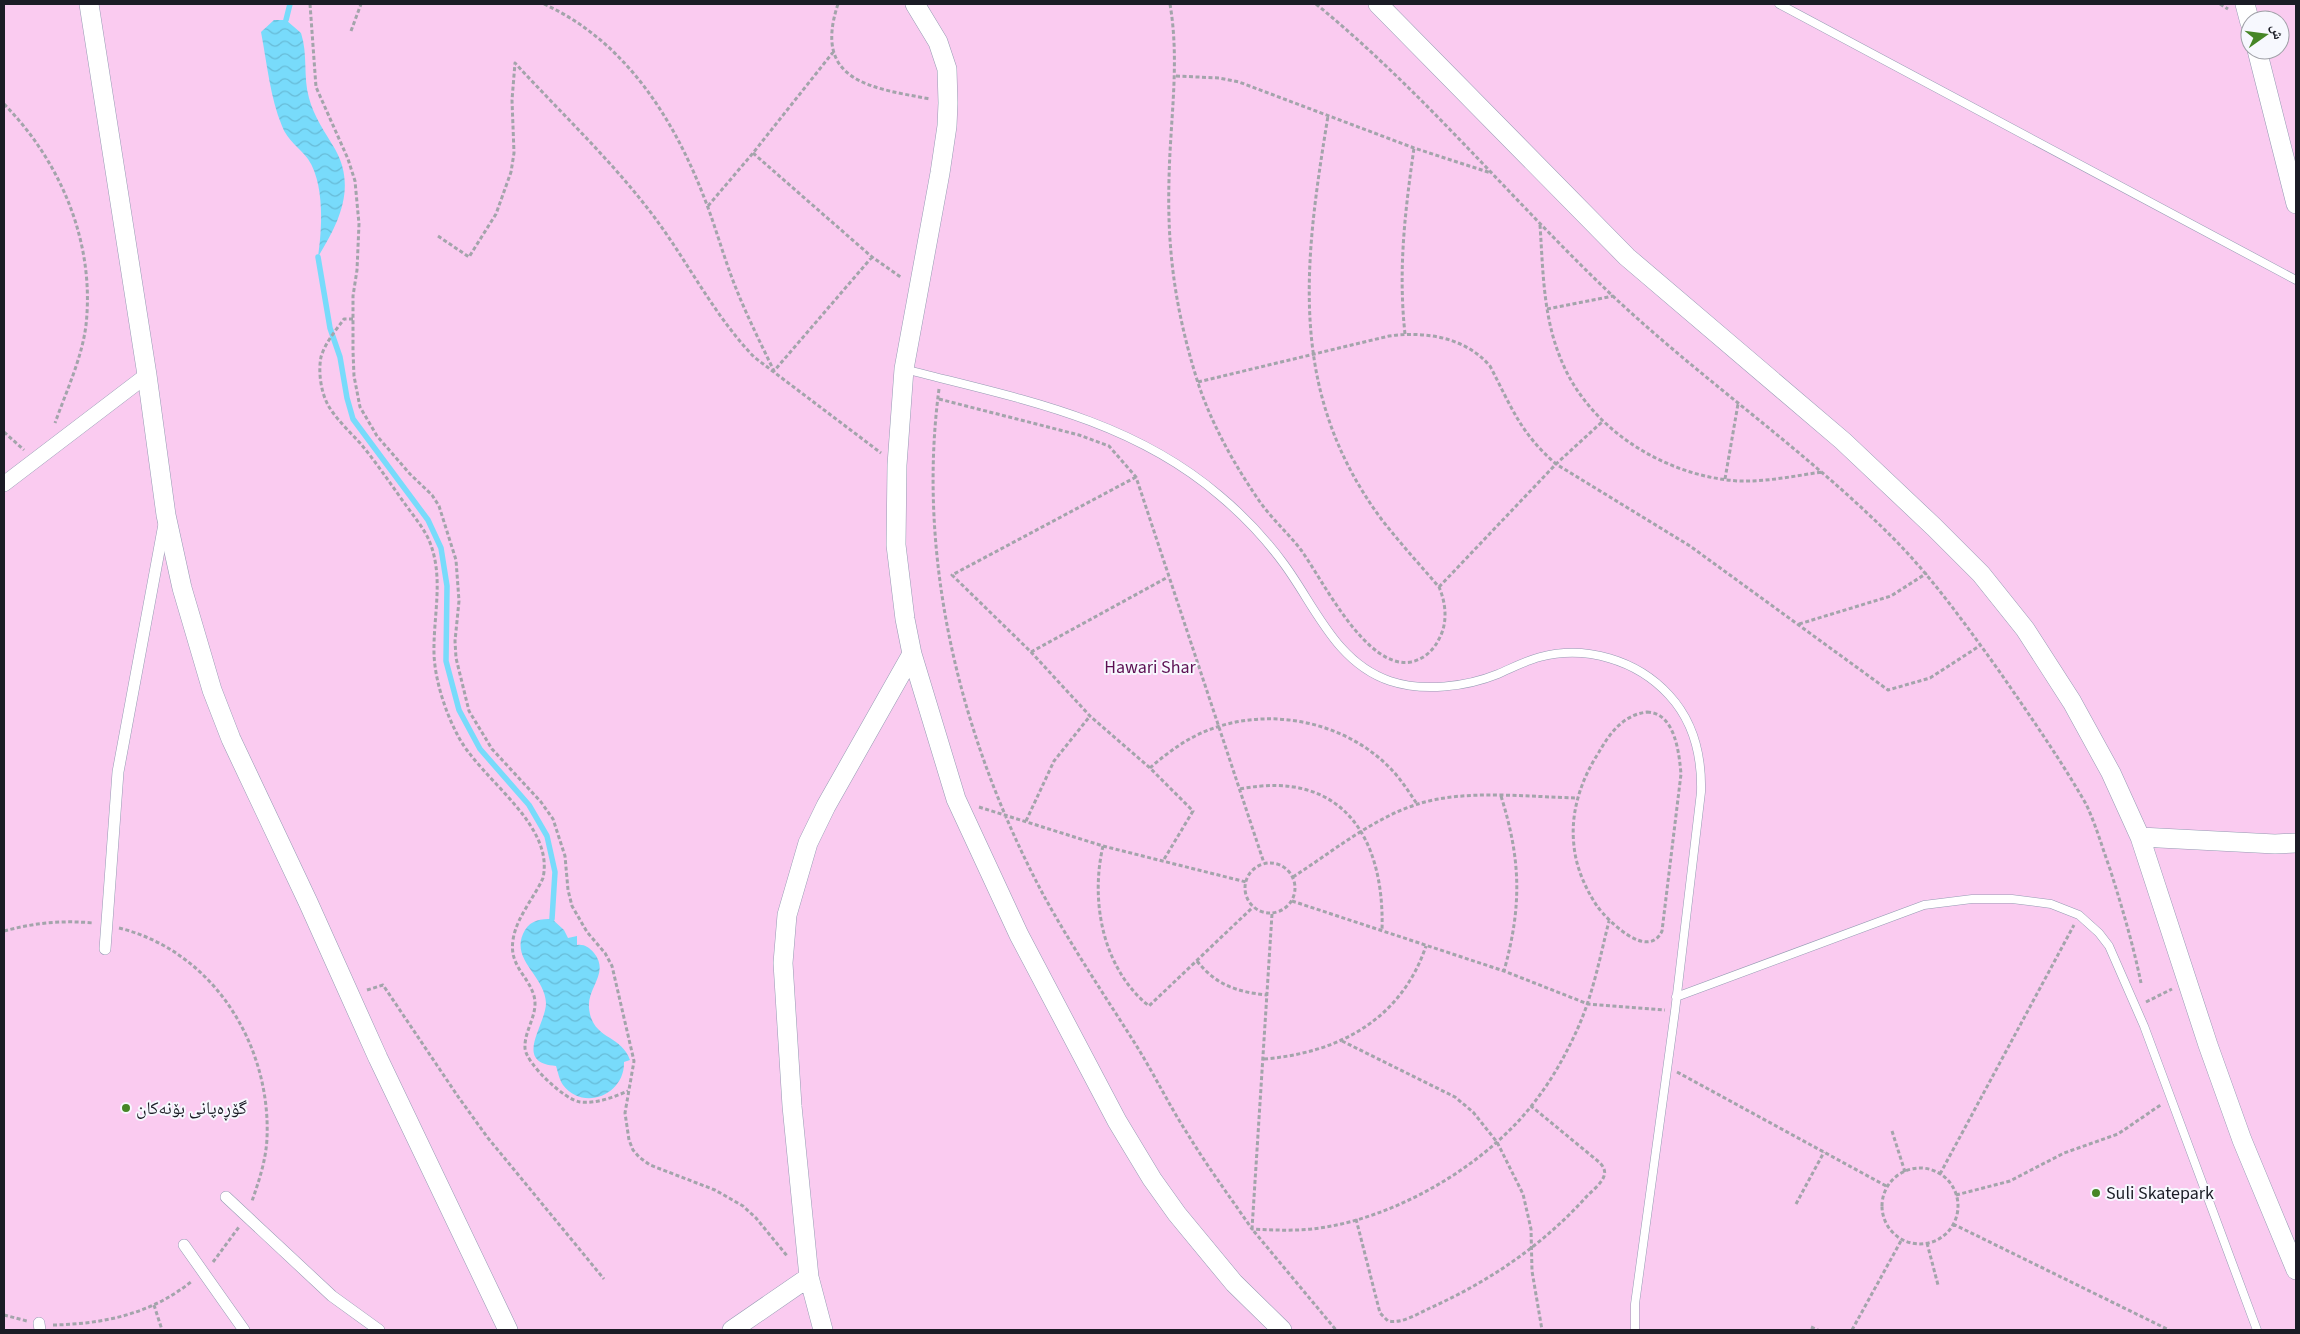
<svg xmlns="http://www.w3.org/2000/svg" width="2300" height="1334" viewBox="0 0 2300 1334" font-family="'Source Sans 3','Noto Naskh Arabic',sans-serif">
<defs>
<pattern id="water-waves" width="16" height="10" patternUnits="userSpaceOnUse" patternTransform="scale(1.25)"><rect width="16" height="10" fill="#78dbfb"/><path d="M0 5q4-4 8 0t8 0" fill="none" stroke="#67bbd7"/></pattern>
</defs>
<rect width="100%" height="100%" fill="#f7f8fe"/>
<path fill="#facbf0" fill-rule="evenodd" d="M4 4H2296V1330H4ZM2250 20H2280V50H2250Z"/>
<path fill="url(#water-waves)" d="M274 20H286L301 33C308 54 303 77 309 98 314 117 325 132 335 149 357 188 338 224 318 257 322 229 325 184 308 159 300 148 287 140 282 126 270 97 267 63 261 32Z
M552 919 564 930 568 938 577 936V945C584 944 589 947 594 953 610 973 587 987 589 1008 592 1040 621 1034 630 1060L624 1062C625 1094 584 1112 563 1085 559 1079 558 1072 556 1066 512 1063 546 1025 546 1003 545 975 508 959 525 930 531 920 541 919 552 919Z"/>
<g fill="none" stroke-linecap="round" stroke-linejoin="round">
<path stroke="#78dbfb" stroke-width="5.5" d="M286 20 290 4
M318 257 330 328 340 357 347 398 353 419 428 520 441 548 447 586 446 661 459 710 480 749 529 805 547 836 555 872 552 919"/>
<defs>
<path id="service" d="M1779 4 2296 280
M904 369C1016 398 1129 418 1219 495 1243 515 1265 538 1284 564 1315 606 1336 663 1390 681 1423 692 1466 687 1498 674 1512 668 1525 661 1540 657 1586 645 1637 660 1669 695 1694 722 1702 756 1701 792L1675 1011 1635 1304V1330
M1676 997 1924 905 1972 899H2012L2051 904 2079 915 2099 933 2109 946 2144 1026 2257 1330"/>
<path id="pedestrian" d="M105 949 118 772 164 524
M226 1197 332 1296 379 1330
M184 1245 244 1330
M39 1323 40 1330"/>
<path id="minor" d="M4 484 147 375"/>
<path id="tertiary" d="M89 4 147 375 166 515 182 588 212 690 231 739 308 902 378 1058 508 1330
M915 4 938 42 947 69 948 103 947 126 940 173 904 369 897 465 896 545 905 619 912 654 956 799 1019 935 1117 1121 1152 1179 1177 1214 1234 1283 1282 1330
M1378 4 1627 257 1843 441 1934 527 1981 574 2025 629 2072 702 2111 773 2140 837 2208 1045 2242 1140 2296 1270
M2245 4 2250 23
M2257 50 2296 204
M2140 837 2275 844 2296 843
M732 1330 809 1277
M823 1330 809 1277 792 1106 783 963 787 915 808 843 826 806 912 654"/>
</defs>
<use href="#service" stroke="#959ab3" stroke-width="9"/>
<use href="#pedestrian" stroke="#959ab3" stroke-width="12"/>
<use href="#minor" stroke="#959ab3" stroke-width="16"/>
<use href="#tertiary" stroke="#959ab3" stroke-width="20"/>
<path stroke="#a3a4ab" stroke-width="3" stroke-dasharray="4 2.5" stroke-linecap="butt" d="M310 4 316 87 348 159 355 181 359 224 357 270 353 296V351L354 376 360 407 377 436 410 474 432 495 439 506 456 560 459 601 455 641 456 658 469 711 492 749 541 802 553 819 565 856 568 890 572 906 587 932 605 953 612 966 634 1061 625 1113 629 1140 633 1150 639 1157 650 1165 715 1190 743 1206 756 1218 788 1257
M544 4C627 42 676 122 707 205 716 229 723 254 732 278 744 310 759 340 774 371L872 257
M838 4C812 82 872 88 930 99
M1170 4C1180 63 1170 120 1169 180 1167 253 1176 313 1198 383 1212 425 1235 466 1260 502 1272 519 1288 533 1301 550 1323 580 1366 670 1411 662 1424 659 1433 651 1439 639 1448 623 1446 603 1439 587 1420 565 1400 543 1382 520 1287 392 1304 263 1328 116
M1316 4C1425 93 1514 203 1616 299 1706 383 1809 453 1896 541 1934 580 1965 624 1997 668 2028 713 2059 757 2086 804 2096 825 2102 847 2110 869 2122 907 2133 944 2141 983
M2220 4 2228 9
M351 31 361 4
M1176 76 1219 78 1239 82 1414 148 1491 173
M4 104C61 162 95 243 86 325 82 358 66 392 55 423
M753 153 872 257 902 278
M708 206 753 153 834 51
M1540 225C1543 269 1543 315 1560 357 1587 428 1664 476 1738 481 1766 482 1794 476 1822 472
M438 236 469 257 496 214 511 172 514 153 512 100 515 63C562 114 614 163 655 218 689 264 714 315 754 357L881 453
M1547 309 1613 296
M353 319H344C336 330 325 343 321 357 318 372 321 392 328 405 336 419 349 431 360 443 376 462 390 483 405 504 413 515 422 526 428 538 445 575 433 615 434 654 435 680 445 711 457 734 479 779 555 823 543 878 534 898 516 918 513 940 509 966 528 975 534 996 539 1014 524 1030 525 1048 526 1064 565 1100 580 1102 596 1104 614 1097 628 1091
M1405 334C1398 270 1405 211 1414 148
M1198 382 1389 336C1425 331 1465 337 1490 366 1511 406 1520 433 1556 464L1690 546 1888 690 1930 678 1981 645
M939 389C916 562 962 743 1044 896 1072 947 1105 996 1136 1045 1154 1074 1169 1105 1187 1133 1207 1166 1230 1197 1252 1229 1272 1230 1292 1231 1312 1229 1395 1220 1491 1163 1539 1096 1554 1076 1567 1052 1577 1030 1593 995 1600 957 1609 921
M939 399 1079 435 1109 446 1136 477 1264 863
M4 432 24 450
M1136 477 952 575 1031 652 1090 716 1150 768 1193 811 1163 861
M1725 479 1738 404
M1439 587 1556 464 1603 421
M1799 624 1891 596 1927 573
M1031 652 1168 577
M1647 712C1675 713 1679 752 1681 774L1662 931C1648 961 1608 921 1597 906 1585 888 1576 867 1574 846 1570 812 1581 780 1599 752 1610 733 1623 715 1647 712Z
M1150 768C1161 758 1173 749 1186 741 1250 703 1338 715 1390 768 1400 778 1409 792 1417 804
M1240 789C1342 769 1385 837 1382 931
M1501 796C1521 860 1522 906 1504 971
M979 807 1103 846 1246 882
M1026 821 1054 761 1090 716
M1103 846C1090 902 1103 969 1149 1006L1253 907
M1245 888a25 25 0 1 1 50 0a25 25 0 1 1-50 0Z
M1293 877C1332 852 1373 818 1418 804 1464 789 1529 797 1577 798
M1292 901 1504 971 1588 1004 1665 1010
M1272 914 1252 1229 1336 1330
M119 928C213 951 271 1045 267 1138 266 1160 259 1181 252 1201
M4 931C34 923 62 920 93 923
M1197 961C1216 985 1237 992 1267 995
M367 990 383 985 459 1098 488 1138 604 1279
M2146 1002 2172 989
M1342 1041 1455 1097 1473 1112 1497 1142 1523 1194 1531 1229 1532 1271 1542 1330
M1264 1059C1338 1053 1401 1020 1426 946
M1677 1072 1888 1187
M1892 1131 1905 1172
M1882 1206a38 38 0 1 1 76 0a38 38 0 1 1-76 0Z
M1940 1174 2074 925
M1956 1195 2010 1181 2064 1153 2118 1134 2162 1104
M1796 1204 1824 1152
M1356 1219 1380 1313 1388 1321C1402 1324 1417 1314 1430 1308 1490 1281 1543 1245 1587 1196 1593 1190 1602 1183 1604 1176 1606 1170 1603 1166 1599 1162L1531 1106
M1953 1224 2169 1330
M1927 1243 1938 1285
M213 1262 239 1227
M154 1305 162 1330
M4 1315 27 1321
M53 1325C103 1324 152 1314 192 1281
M1811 1327 1818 1330
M1852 1330 1902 1239"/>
<use href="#service" stroke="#fff" stroke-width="8"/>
<use href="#pedestrian" stroke="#fff" stroke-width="11"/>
<use href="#minor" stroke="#fff" stroke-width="15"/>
<use href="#tertiary" stroke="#fff" stroke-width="19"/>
</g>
<g fill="#468626" stroke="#f7f8fe" stroke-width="2">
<circle cx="126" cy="1108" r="5"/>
<circle cx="2096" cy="1193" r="5"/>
</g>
<g text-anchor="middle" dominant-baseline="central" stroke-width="4" stroke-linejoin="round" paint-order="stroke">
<g font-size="18" fill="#5c0f53" stroke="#f7f8fe">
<text x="1150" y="667">Hawari Shar</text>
</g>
<g font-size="18" fill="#1a1c25" stroke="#f7f8fe" text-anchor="start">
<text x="136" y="1108">گۆڕەپانی بۆنەکان</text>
<text x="2106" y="1193">Suli Skatepark</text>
</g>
</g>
<rect width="2300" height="1334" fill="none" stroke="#1a1c25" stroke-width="10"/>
<g transform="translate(2265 35) rotate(76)"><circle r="24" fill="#f7f8fe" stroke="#9fa0a7"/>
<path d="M0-4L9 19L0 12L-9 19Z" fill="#468626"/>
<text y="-8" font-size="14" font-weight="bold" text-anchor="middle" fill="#1a1c25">ش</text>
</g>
</svg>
